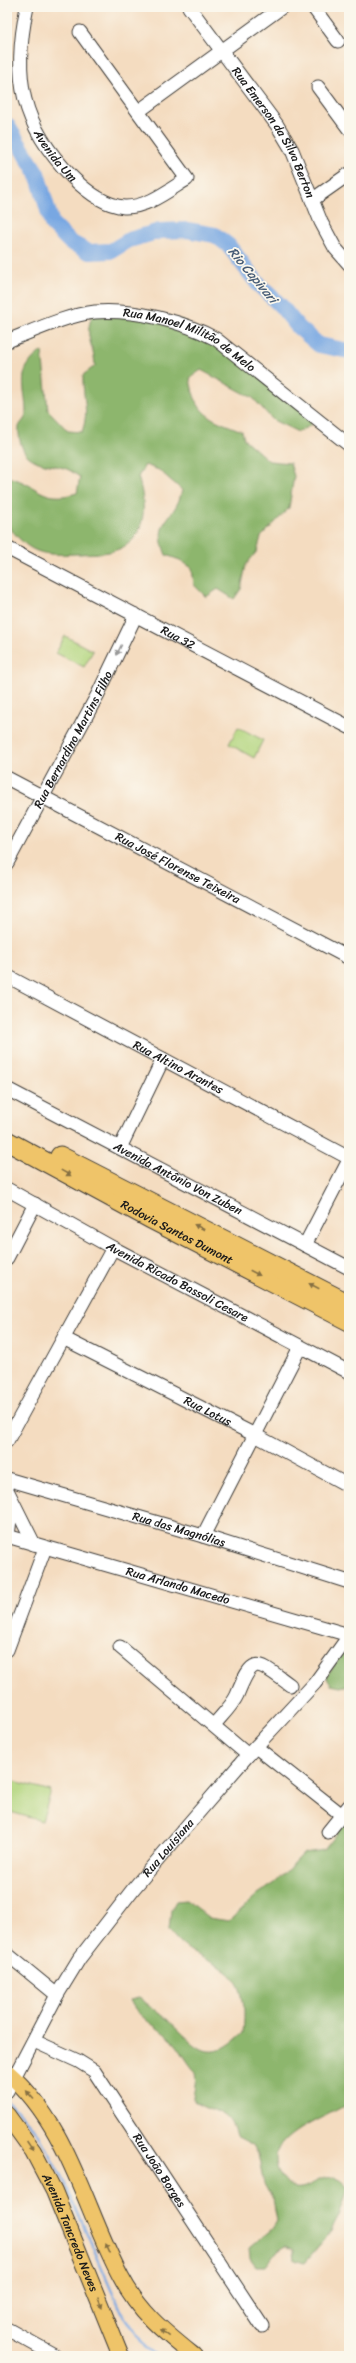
<svg xmlns="http://www.w3.org/2000/svg" width="356" height="2363" viewBox="0 0 356 2363" font-family="Sriracha,sans-serif">
<rect width="100%" height="100%" fill="#fbf7ec"/>
<filter id="ink" filterUnits="userSpaceOnUse"><feTurbulence type="fractalNoise" baseFrequency=".025" numOctaves="2"/><feDisplacementMap in="SourceGraphic" scale="8" xChannelSelector="R" yChannelSelector="G"/><feConvolveMatrix kernelMatrix="1 2 1 2 8 2 1 2 1" color-interpolation-filters="sRGB"/></filter>
<filter id="wash" filterUnits="userSpaceOnUse"><feTurbulence type="fractalNoise" baseFrequency=".012" numOctaves="4" result="noise"/><feDisplacementMap in="SourceGraphic" scale="16" xChannelSelector="R" yChannelSelector="G"/><feGaussianBlur stdDeviation="0.9" result="paint"/><feColorMatrix in="noise" values="0 0 0 0 0 0 0 0 0 0 0 0 0 0 0 0 0 1.4 0 .05"/><feComposite in="paint" operator="in"/></filter>
<g filter="url(#wash)">
<rect width="100%" height="100%" fill="#f4dcc0"/>
<path fill="#b2d57e" stroke="#67784d" d="M65 636 93 651 84 667 56 653Z
M238 727 263 740 254 758 229 744Z
M7 1779 51 1791 42 1821 7 1811Z"/>
<path fill="#8db66d" stroke="#546944" d="M94 312 182 320 309 410 311 425 298 432 273 420 253 398 201 370 190 378C196 417 210 418 242 431L244 439 269 461 290 463 294 476 289 508 261 537 257 551 246 565 241 589 234 599 218 589 206 597 194 585 192 568 180 560 166 555C151 518 175 523 182 490L159 470 145 465 138 477C147 504 148 542 113 551 103 554 91 553 80 554 67 554 49 556 37 551 24 546 16 535 7 525V477C40 484 40 504 77 493L80 477C76 475 72 471 67 469 53 464 40 466 28 456 21 450 18 436 19 427 20 423 26 419 26 414 26 386 14 371 42 351L48 410 68 431 82 432C90 410 82 397 83 375L95 366C94 343 82 336 94 312Z
M345 1649H349V1685L340 1687 331 1685 326 1677Z
M349 1813V2103C327 2117 293 2127 278 2150 275 2154 276 2162 277 2167 278 2173 283 2178 287 2183 306 2203 325 2158 348 2188L339 2216 330 2233 304 2263 295 2260 294 2250 285 2246 277 2251 266 2266H256L250 2258 249 2248 272 2229 277 2221 273 2200 264 2184 258 2154 253 2145 236 2136C229 2108 215 2114 194 2101 194 2090 198 2082 196 2072 186 2062 182 2050 172 2040 159 2027 137 2018 130 2000L139 1998C149 2005 160 2013 169 2021 198 2046 206 2068 243 2033 252 1950 201 1976 169 1930L171 1910 176 1901 186 1900 209 1918 229 1921 258 1894 275 1883 304 1853 324 1850 337 1834Z"/>
<g fill="none" stroke-linecap="round" stroke-linejoin="round">
<path stroke="#78a7e2" stroke-width="2.5" d="M7 2100 39 2135 68 2190 119 2307 145 2347 157 2356"/>
<path stroke="#78a7e2" stroke-width="16" d="M7 125 37 173 52 224 70 242 89 252 111 251 129 240 160 231 187 230 215 235 228 245 259 285 281 306 298 327 319 345 349 351"/>
</g>
</g>
<g filter="url(#ink)">
<g fill="none" stroke-linecap="round" stroke-linejoin="round">
<defs>
<g id="minor">
<path id="s1" d="M27 7C12 77 21 125 72 177 85 190 104 205 124 207 147 208 169 190 187 179L80 32"/>
<path id="s2" d="M189 7 277 125 292 150 321 222 335 248 349 264"/>
<path d="M313 7 338 41"/>
<path d="M318 87 349 129"/>
<path d="M139 111 282 7"/>
<path d="M312 200 349 174"/>
<path id="s3" d="M7 341C33 331 67 315 95 312 133 309 183 321 216 339L349 445"/>
<path id="s4" d="M7 548 349 727"/>
<path id="s5" d="M7 778 349 958"/>
<path id="s6" d="M7 863 98 694 136 615"/>
<path id="s7" d="M7 976 349 1158"/>
<path id="s8" d="M7 1089 349 1268"/>
<path d="M120 1148 163 1059"/>
<path id="s9" d="M7 1189 113 1248 349 1372"/>
<path d="M305 1245 349 1160"/>
<path d="M7 1258 35 1204"/>
<path id="s10" d="M65 1339 255 1435 349 1486"/>
<path d="M7 1441 113 1248"/>
<path id="s11" d="M7 1479 203 1536 349 1582"/>
<path d="M7 1490 34 1544"/>
<path id="s12" d="M7 1536 349 1635"/>
<path d="M8 1536 12 1503"/>
<path d="M203 1536 300 1347"/>
<path d="M120 1647 248 1755"/>
<path d="M7 1650 45 1548"/>
<path d="M214 1725C221 1716 232 1706 237 1695 254 1653 257 1661 290 1685"/>
<path d="M256 1747 342 1815"/>
<path d="M328 1832 349 1806"/>
<path d="M7 1954 57 1995"/>
<path id="s13" d="M34 2041 78 2061 94 2071 262 2326"/>
<path id="s14" d="M7 2091 57 1995 79 1959 134 1888 185 1828 248 1755 315 1683 349 1636"/>
<path d="M7 2329 56 2356"/>
</g>
<g id="major">
<path d="M7 2072C69 2125 84 2208 121 2277 140 2313 163 2331 194 2356"/>
<path id="s15" d="M7 2115 33 2151 54 2191 121 2356"/>
</g>
<g id="highway">
<path id="s16" d="M7 1141 151 1219 349 1321"/>
<path d="M60 1156 349 1304"/>
</g>
</defs>
<use href="#minor" stroke="#3c3935" stroke-width="15"/>
<use href="#major" stroke="#3c3935" stroke-width="18"/>
<use href="#highway" stroke="#3c3935" stroke-width="21"/>
<use href="#minor" stroke="#fff" stroke-width="13"/>
<use href="#major" stroke="#efc469" stroke-width="16"/>
<use href="#highway" stroke="#efc469" stroke-width="19"/>
</g>
<defs><path id="oneway-solid" d="M-6-.8H1V-3.2L6.5 0L1 3.2V.8H-6Z"/></defs>
<use fill="#999" href="#oneway-solid" transform="translate(119 650) rotate(116)"/>
<g fill="#867042">
<use href="#oneway-solid" transform="translate(66 1173) rotate(29)"/>
<use href="#oneway-solid" transform="translate(199 1227) rotate(-153)"/>
<use href="#oneway-solid" transform="translate(255 1273) rotate(27)"/>
<use href="#oneway-solid" transform="translate(314 1286) rotate(-153)"/>
<use href="#oneway-solid" transform="translate(30 2095) rotate(-131)"/>
<use href="#oneway-solid" transform="translate(30 2146) rotate(56)"/>
<use href="#oneway-solid" transform="translate(108 2248) rotate(-114)"/>
<use href="#oneway-solid" transform="translate(100 2303) rotate(68)"/>
<use href="#oneway-solid" transform="translate(165 2333) rotate(-142)"/>
</g>
</g>
<g text-anchor="middle" dominant-baseline="central" stroke-width="3.5" stroke-linejoin="round" paint-order="stroke">
<g font-size="12" fill="#1c1c1c" stroke="#fbf7ec">
<text stroke="none"><textPath href="#s2" startOffset="152">Rua Emerson da Silva Berton</textPath></text>
<text stroke="none"><textPath href="#s1" startOffset="158">Avenida Um</textPath></text>
<text stroke="none"><textPath href="#s3" startOffset="194">Rua Manoel Militão de Melo</textPath></text>
<text stroke="none"><textPath href="#s4" startOffset="193">Rua 32</textPath></text>
<text stroke="none"><textPath href="#s6" startOffset="140">Rua Bernardino Martins Filho</textPath></text>
<text stroke="none"><textPath href="#s5" startOffset="193">Rua José Florense Teixeira</textPath></text>
<text stroke="none"><textPath href="#s7" startOffset="194">Rua Altino Arantes</textPath></text>
<text stroke="none"><textPath href="#s8" startOffset="193">Avenida Antônio Von Zuben</textPath></text>
<text stroke="none"><textPath href="#s16" startOffset="193">Rodovia Santos Dumont</textPath></text>
<text stroke="none"><textPath href="#s9" startOffset="194">Avenida Ricado Bassoli Cesare</textPath></text>
<text stroke="none"><textPath href="#s10" startOffset="160">Rua Lotus</textPath></text>
<text stroke="none"><textPath href="#s11" startOffset="179">Rua das Magnólias</textPath></text>
<text stroke="none"><textPath href="#s12" startOffset="178">Rua Arlando Macedo</textPath></text>
<text stroke="none"><textPath href="#s14" startOffset="293">Rua Louisiana</textPath></text>
<text stroke="none"><textPath href="#s13" startOffset="186">Rua João Borges</textPath></text>
<text stroke="none"><textPath href="#s15" startOffset="134">Avenida Tancredo Neves</textPath></text>
</g>
<g font-size="13" font-style="italic" fill="#455b75" stroke="#fbf7ec">
<text transform="translate(253 275) rotate(50)">Rio Capivari</text>
</g>
</g>
<rect width="356" height="2363" fill="none" stroke="#fbf7ec" stroke-width="24"/>
</svg>
